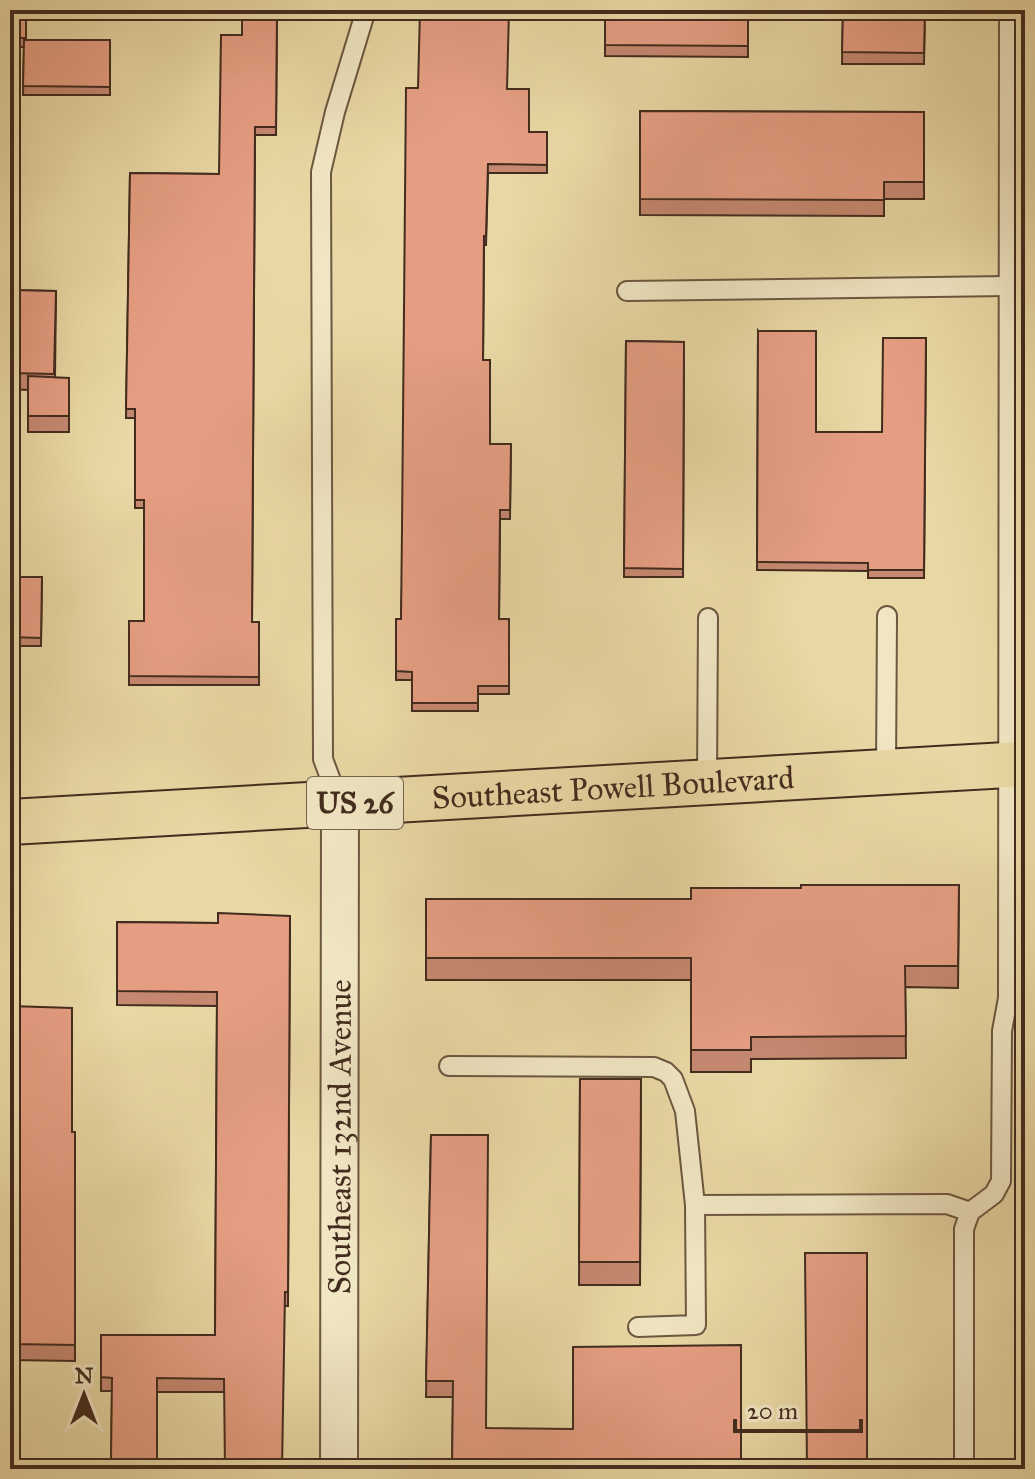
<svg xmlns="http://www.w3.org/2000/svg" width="1035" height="1479" font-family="'IM FELL Great Primer',serif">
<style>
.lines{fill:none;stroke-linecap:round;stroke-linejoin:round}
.service-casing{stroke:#6c5740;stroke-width:22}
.minor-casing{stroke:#6c5740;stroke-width:40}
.primary-casing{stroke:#432c1e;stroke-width:48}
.service{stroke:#f1e6c4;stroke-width:18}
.minor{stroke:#f1e6c4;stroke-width:36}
.primary{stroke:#e9d8a5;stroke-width:44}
.wall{fill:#c68871;stroke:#432c1e;stroke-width:2}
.building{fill:#e69e83;stroke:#432c1e;stroke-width:2}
.labels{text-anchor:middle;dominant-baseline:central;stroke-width:7;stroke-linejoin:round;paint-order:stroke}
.shield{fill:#f1e6c4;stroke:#776450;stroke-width:2}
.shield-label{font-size:30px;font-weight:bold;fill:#432c1e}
.street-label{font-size:32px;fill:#432c1e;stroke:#f1e6c4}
</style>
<rect width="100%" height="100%" fill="#e9d8a5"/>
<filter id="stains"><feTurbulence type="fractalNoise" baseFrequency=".0025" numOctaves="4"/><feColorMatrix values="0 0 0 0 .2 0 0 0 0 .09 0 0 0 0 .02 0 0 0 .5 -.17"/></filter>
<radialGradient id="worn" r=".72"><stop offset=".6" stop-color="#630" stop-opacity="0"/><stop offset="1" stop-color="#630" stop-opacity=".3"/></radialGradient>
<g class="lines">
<!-- service casing -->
<g class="service-casing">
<g id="service">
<path d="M 627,291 L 1008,286"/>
<path d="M 886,772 L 887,616"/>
<path d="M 707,781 L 708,618"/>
<path d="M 339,802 L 323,759 L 321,172 L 335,112 L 366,10"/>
<path d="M 449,1066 L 654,1067 L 666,1072 L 673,1079 L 685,1111 L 695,1205 L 696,1325 L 638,1327"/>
<path d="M 695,1205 L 947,1204 L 970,1212"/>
<path d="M 964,1465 L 964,1229 L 970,1212 L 994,1194 L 1001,1181 L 1002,1031 L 1008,998 L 1009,10"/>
</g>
</g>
<!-- minor casing -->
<g class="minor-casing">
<g id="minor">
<path id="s1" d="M 339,1469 L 340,804"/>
</g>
</g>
<!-- primary casing -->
<g class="primary-casing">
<g id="primary">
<path id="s2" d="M 10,822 L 1025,764"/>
</g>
</g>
<!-- service -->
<use href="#service" class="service"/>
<!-- minor -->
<use href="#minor" class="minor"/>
<!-- primary -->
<use href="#primary" class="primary"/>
</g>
<!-- wall -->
<g class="wall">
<path d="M 10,10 L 26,10 L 26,40 L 110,40 L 110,95 L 23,95 L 24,47 L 10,47 Z"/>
<path d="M 242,10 L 293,10 L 293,12 L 277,12 L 276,135 L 255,135 L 252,622 L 259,622 L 259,685 L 129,685 L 129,621 L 144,621 L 144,508 L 135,508 L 135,418 L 126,418 L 130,173 L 219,174 L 242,35 Z"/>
<path d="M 605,10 L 748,10 L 748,57 L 605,56 Z"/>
<path d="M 843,10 L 925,10 L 924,64 L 842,64 Z"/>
<path d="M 418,88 L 508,89 L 529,132 L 547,132 L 547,173 L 488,173 L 486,245 L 484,245 L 483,360 L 490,444 L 511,444 L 510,519 L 500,519 L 499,619 L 509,619 L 509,694 L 478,694 L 478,711 L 412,711 L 412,680 L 396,680 L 396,619 L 401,619 Z"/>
<path d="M 640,111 L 924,112 L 924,199 L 884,199 L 884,216 L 640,215 Z"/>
<path d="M 10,290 L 56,291 L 55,378 L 69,378 L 69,432 L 28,432 L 28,390 L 10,389 Z"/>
<path d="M 758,331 L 816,432 L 882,432 L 926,338 L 924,578 L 868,578 L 868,571 L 757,570 Z"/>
<path d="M 626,341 L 684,342 L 683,577 L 624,577 Z"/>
<path d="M 10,577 L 42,577 L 41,646 L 10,646 Z"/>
<path d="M 959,885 L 958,988 L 905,987 L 906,1058 L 751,1059 L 751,1072 L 691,1072 L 691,980 L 426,980 L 426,899 L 691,899 L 801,888 Z"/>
<path d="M 290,916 L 288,1306 L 285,1306 L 224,1392 L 157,1392 L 157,1469 L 111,1469 L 112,1391 L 101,1391 L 101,1335 L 215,1335 L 217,1006 L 117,1005 L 117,922 L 218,923 Z"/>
<path d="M 10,1006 L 72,1132 L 75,1132 L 75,1361 L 10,1360 Z"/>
<path d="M 580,1079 L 641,1079 L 640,1285 L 579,1285 Z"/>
<path d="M 431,1135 L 486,1428 L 741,1469 L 452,1469 L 453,1397 L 426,1397 Z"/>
</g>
<!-- building -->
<g class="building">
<rect x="10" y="10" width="16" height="28"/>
<path d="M 242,10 L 277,10 L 276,127 L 255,127 L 252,622 L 259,622 L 259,677 L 129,676 L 129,621 L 144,621 L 144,500 L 135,500 L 135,409 L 126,409 L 130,173 L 219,174 L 221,35 L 242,35 Z"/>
<path d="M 420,10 L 509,10 L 507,89 L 529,89 L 529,132 L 547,132 L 547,165 L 488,164 L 486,236 L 484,236 L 483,360 L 490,360 L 490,444 L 511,444 L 510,510 L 500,510 L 499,619 L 509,619 L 509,686 L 478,686 L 478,703 L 412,703 L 412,672 L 396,671 L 396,619 L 401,619 L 402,528 L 406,88 L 418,88 Z"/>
<path d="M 605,10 L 748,10 L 748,46 L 605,45 Z"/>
<path d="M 843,10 L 925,10 L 924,53 L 842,52 Z"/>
<path d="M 24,40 L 110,40 L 110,87 L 23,86 Z"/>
<path d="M 640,111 L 924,112 L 924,182 L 884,182 L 884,200 L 640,199 Z"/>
<path d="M 10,290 L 56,291 L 54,374 L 10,373 Z"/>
<path d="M 758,331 L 816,331 L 816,432 L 882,432 L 883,338 L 926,338 L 924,570 L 868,570 L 868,563 L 757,562 Z"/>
<path d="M 626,341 L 684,342 L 683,569 L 624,568 Z"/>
<path d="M 28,376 L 69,378 L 69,416 L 28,416 Z"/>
<path d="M 10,577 L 42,577 L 41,638 L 10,637 Z"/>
<path d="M 801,885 L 959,885 L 958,966 L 905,966 L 906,1036 L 751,1037 L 751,1050 L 691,1050 L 691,958 L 426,958 L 426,899 L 691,899 L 691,888 L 801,888 Z"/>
<path d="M 218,913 L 290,916 L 288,1292 L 285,1292 L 282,1469 L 225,1469 L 224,1379 L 157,1378 L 157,1460 L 111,1460 L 112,1378 L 101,1377 L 101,1335 L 215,1335 L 217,992 L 117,991 L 117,922 L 218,923 Z"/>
<path d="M 10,1006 L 72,1008 L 72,1132 L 75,1132 L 75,1345 L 10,1344 Z"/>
<path d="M 580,1079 L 641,1079 L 640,1262 L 579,1262 Z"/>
<path d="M 431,1135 L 488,1135 L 486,1428 L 573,1429 L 573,1347 L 741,1345 L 741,1469 L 452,1469 L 453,1381 L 426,1381 Z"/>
<path d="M 805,1253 L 867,1253 L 867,1469 L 807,1469 Z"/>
</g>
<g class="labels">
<!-- shield labels -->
<rect class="shield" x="307" y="777" width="96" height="52" rx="6"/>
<g class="shield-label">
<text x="355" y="803">US 26</text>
</g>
<!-- street labels -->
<g class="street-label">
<text stroke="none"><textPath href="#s2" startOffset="604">Southeast Powell Boulevard</textPath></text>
<text stroke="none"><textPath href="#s1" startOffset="332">Southeast 132nd Avenue</textPath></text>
</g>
</g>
<!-- margin -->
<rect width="1035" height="1479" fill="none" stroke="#e9d8a5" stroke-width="40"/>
<rect x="12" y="12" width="1011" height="1455" fill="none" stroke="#432c1e" stroke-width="4"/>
<rect x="20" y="20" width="995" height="1439" fill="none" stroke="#432c1e" stroke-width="2"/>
<!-- north arrow -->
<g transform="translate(84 1395)" stroke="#f1e6c4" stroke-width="6" paint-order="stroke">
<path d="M0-6L14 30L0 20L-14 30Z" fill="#432c1e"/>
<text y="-12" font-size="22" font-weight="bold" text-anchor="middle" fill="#432c1e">N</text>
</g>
<!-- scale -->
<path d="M735 1419v12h126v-12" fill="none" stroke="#432c1e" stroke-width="4"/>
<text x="747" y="1419" font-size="24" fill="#432c1e" stroke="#f1e6c4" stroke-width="6" paint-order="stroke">20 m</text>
<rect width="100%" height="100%" filter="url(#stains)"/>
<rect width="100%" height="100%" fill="url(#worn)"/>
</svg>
